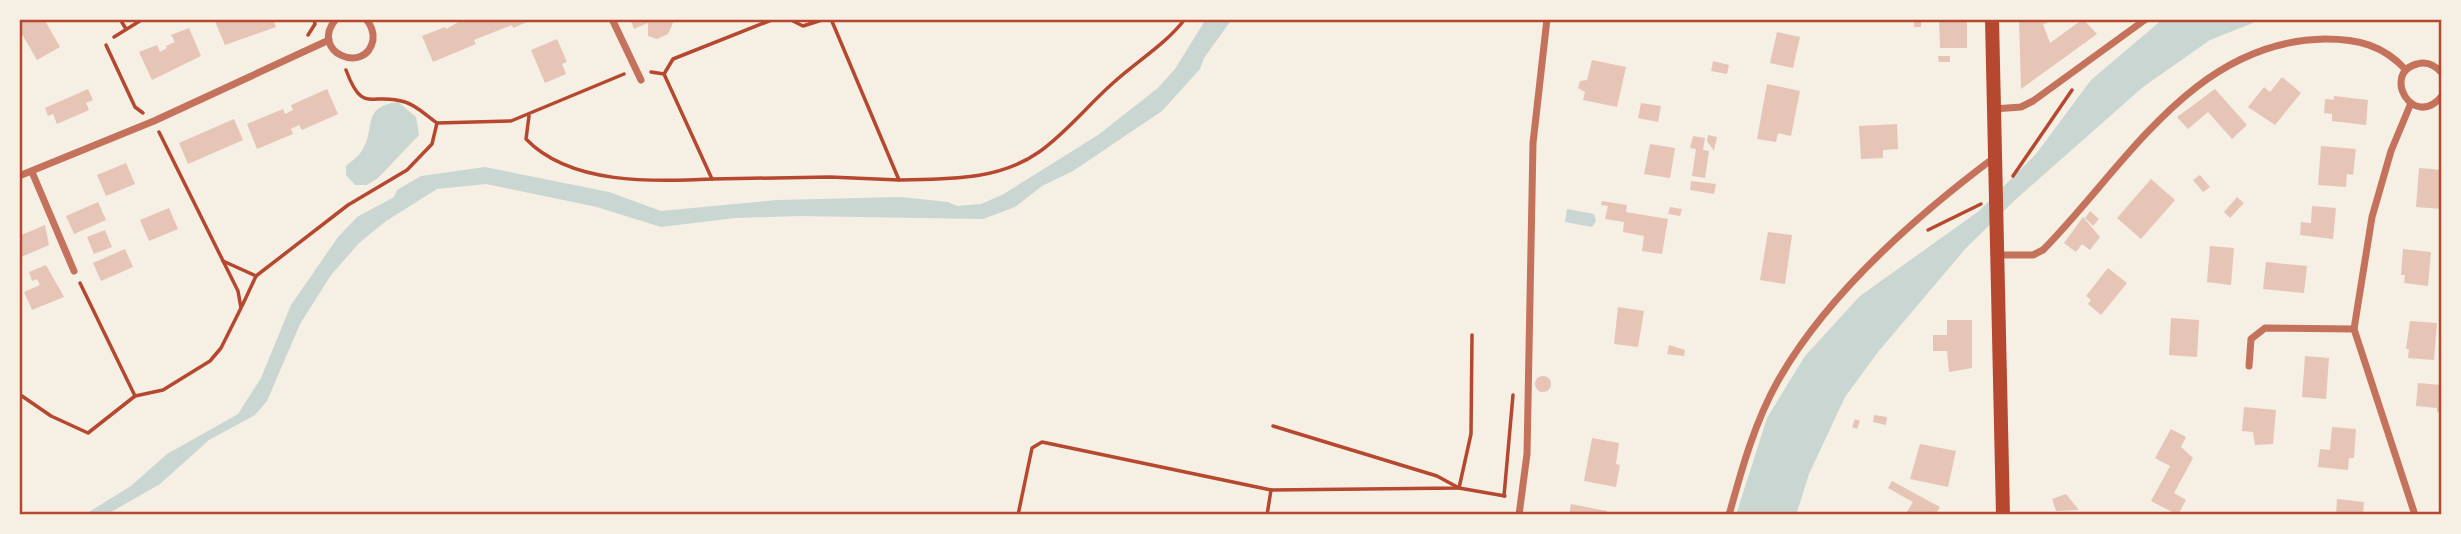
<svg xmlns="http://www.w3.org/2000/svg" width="2461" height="534" font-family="'Source Serif 4',serif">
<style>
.water{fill:#c9d6d2}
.building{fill:#e6c5b7}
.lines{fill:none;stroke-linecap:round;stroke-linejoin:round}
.path{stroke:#b5482f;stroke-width:3.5}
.minor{stroke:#c5725c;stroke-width:7}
.secondary{stroke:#b5482f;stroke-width:14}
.neatline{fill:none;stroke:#b5482f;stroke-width:2.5}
</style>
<rect width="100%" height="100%" fill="#f6efe4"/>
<!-- water -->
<g class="water">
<path d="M 1206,19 L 1232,19 L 1204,58 L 1200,69 L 1162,111 L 1073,171 L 1042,186 L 1015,207 L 983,219 L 799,216 L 735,218 L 661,227 L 597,207 L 486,184 L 437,189 L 386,221 L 359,243 L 331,275 L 300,324 L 267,401 L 255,415 L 209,440 L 160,484 L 106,515 L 84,515 L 131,486 L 167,454 L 238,414 L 261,378 L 291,305 L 338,237 L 357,217 L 394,197 L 397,190 L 421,176 L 485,167 L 609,192 L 661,211 L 777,200 L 901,197 L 948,202 L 957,206 L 981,204 L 1002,195 L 1098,135 L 1158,88 L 1175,69 Z"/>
<path d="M 2163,19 L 2263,19 L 2210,40 L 2143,87 L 2015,200 L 1966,248 L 1878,352 L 1845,397 L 1809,474 L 1796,515 L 1736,515 L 1767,418 L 1805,356 L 1860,296 L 1979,211 L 2036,154 L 2091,80 Z"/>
<path d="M 398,102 L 416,117 L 419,135 L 378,178 L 367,185 L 355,185 L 346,175 L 346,166 C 352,161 359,156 363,149 C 376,127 361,107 398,102 Z"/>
<path d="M 1567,209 L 1594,214 L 1596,221 L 1592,227 L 1565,222 Z"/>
</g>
<!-- building -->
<g class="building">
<path d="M 19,19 L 44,19 L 60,47 L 37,60 L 19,29 Z"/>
<path d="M 214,19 L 273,19 L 276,27 L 225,45 Z"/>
<path d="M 464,19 L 534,19 L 513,28 L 512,25 L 474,40 L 476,44 L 433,62 L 422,36 L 445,27 L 446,29 Z"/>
<path d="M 630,19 L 671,19 L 673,23 L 668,34 L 657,39 L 648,36 L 648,23 L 634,29 Z"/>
<rect x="1914" y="19" width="7" height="8"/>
<path d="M 1939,19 L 1967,19 L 1967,48 L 1940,48 Z"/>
<path d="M 2019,19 L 2048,19 L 2047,23 L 2043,24 L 2050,43 L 2083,19 L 2097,34 L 2021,89 Z"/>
<path d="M 189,28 L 201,56 L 152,80 L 139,52 L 157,45 L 160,52 L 167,48 L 166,46 L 175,42 L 171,35 Z"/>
<path d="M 1777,32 L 1800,37 L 1793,68 L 1770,63 Z"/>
<path d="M 557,39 L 567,62 L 562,64 L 566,74 L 545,83 L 531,50 Z"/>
<path d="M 1938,56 L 1950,56 L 1950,62 L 1939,62 Z"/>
<path d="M 1592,60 L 1626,67 L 1617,107 L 1583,100 L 1585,92 L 1578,88 L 1580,81 L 1587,80 Z"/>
<path d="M 1713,61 L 1729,65 L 1727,74 L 1711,71 Z"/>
<path d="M 2282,77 L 2301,93 L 2275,125 L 2248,107 L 2264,87 L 2270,92 Z"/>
<path d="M 1767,84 L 1800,91 L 1791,136 L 1778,133 L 1776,142 L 1757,139 Z"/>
<path d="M 88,89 L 93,100 L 86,103 L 89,110 L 57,124 L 53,114 L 48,116 L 45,108 Z"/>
<path d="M 327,89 L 338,114 L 302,130 L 299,125 L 291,129 L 293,134 L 257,149 L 247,124 L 283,109 L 285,114 L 293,110 L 291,105 Z"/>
<path d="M 2215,89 L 2247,125 L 2232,139 L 2208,112 L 2188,129 L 2177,117 Z"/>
<path d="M 2334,96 L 2368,100 L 2366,125 L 2332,121 L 2332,114 L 2324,113 L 2325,99 L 2334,100 Z"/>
<path d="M 1641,103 L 1661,106 L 1658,122 L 1638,118 Z"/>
<path d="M 234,119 L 243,140 L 188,164 L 179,143 Z"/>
<path d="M 1897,124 L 1898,149 L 1883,150 L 1883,158 L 1861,159 L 1859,126 Z"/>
<path d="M 1708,135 L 1717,137 L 1714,151 L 1707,141 Z"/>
<path d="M 1693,136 L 1705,138 L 1703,150 L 1709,151 L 1705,178 L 1692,176 L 1696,149 L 1690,148 Z"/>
<path d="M 1650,144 L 1675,148 L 1670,178 L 1644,174 Z"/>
<path d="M 2321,146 L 2356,149 L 2353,175 L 2347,174 L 2346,187 L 2318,185 Z"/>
<path d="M 126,163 L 135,184 L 106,196 L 97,175 Z"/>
<path d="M 2419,168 L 2442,170 L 2442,209 L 2416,207 Z"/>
<path d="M 2200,175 L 2210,187 L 2203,192 L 2193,180 Z"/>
<path d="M 2151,179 L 2175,200 L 2141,239 L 2117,218 Z"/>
<path d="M 1691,181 L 1716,184 L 1714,194 L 1690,190 Z"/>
<path d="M 2237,197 L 2244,203 L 2230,218 L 2224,212 Z"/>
<path d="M 1602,201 L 1627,205 L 1626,212 L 1668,219 L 1662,254 L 1642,251 L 1644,236 L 1623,232 L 1624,222 L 1605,219 L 1608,206 L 1601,205 Z"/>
<path d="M 98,202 L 106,220 L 74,234 L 66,216 Z"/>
<path d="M 2312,206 L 2336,208 L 2333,239 L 2300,235 L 2301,222 L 2311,223 Z"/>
<path d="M 1670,207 L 1682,209 L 1680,216 L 1668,214 Z"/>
<path d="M 169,208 L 178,229 L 149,241 L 140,220 Z"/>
<path d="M 2090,211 L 2099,219 L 2093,226 L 2085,218 Z"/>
<path d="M 2083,217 L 2100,237 L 2090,250 L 2082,244 L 2076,252 L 2064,243 Z"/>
<path d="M 45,225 L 49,245 L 19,258 L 19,236 Z"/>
<path d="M 105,230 L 112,247 L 94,254 L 87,237 Z"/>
<path d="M 1768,232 L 1792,235 L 1785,284 L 1760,280 Z"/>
<path d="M 2210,246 L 2234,248 L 2231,285 L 2207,282 Z"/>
<path d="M 125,249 L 133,267 L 101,281 L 93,263 Z"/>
<path d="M 2403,249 L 2431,252 L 2428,286 L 2404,283 L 2405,275 L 2401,275 Z"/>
<path d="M 2266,262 L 2307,266 L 2304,293 L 2263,289 Z"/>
<path d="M 46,265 L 64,297 L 32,310 L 24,292 L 40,285 L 37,279 L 32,281 L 29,272 Z"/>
<path d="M 2108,268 L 2127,283 L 2101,315 L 2088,304 L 2091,300 L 2086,296 Z"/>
<path d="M 1618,307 L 1644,311 L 1638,347 L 1614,344 Z"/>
<path d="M 2171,318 L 2199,320 L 2197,357 L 2169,355 Z"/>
<path d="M 1947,320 L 1972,320 L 1972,368 L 1949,372 L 1947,351 L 1933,351 L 1933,335 L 1947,335 Z"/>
<path d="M 2410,321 L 2437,323 L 2434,360 L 2408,358 L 2409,349 L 2406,349 Z"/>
<path d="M 1669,345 L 1685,350 L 1684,356 L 1667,354 Z"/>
<path d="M 2305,356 L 2329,358 L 2326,399 L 2302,397 Z"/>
<circle cx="1543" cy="384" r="8"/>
<path d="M 2418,383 L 2442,385 L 2442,413 L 2437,412 L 2437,408 L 2416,406 Z"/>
<path d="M 2244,407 L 2276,410 L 2273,444 L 2255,445 L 2253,432 L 2242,431 Z"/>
<path d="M 1874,415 L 1887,417 L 1886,425 L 1873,422 Z"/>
<path d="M 1855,419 L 1860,421 L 1857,429 L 1852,427 Z"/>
<path d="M 2332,427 L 2356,429 L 2354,458 L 2349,458 L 2348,470 L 2318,467 L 2320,449 L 2330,450 Z"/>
<path d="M 2171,429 L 2186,437 L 2181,447 L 2193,458 L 2174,493 L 2186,500 L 2178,515 L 2151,501 L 2170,466 L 2155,458 Z"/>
<path d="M 1592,438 L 1619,443 L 1616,464 L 1620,465 L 1616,487 L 1584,481 Z"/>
<path d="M 1920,444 L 1956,451 L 1948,487 L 1910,479 Z"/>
<path d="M 1892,481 L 1940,507 L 1935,515 L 1905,515 L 1913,502 L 1888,488 Z"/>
<path d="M 2066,494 L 2079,510 L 2056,511 L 2052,499 Z"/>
<path d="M 2337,499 L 2364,502 L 2363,515 L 2336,515 Z"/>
<path d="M 1571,504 L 1607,511 L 1607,515 L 1569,515 Z"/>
</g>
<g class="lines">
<!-- path -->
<g class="path">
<path d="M 120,19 L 126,29"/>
<path d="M 789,19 L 803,26 L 825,19"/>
<path d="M 308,35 L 315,24 L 314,19"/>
<path d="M 114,37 L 143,19"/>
<path d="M 106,45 L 135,107 L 143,113"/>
<path d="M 664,74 L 673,59 L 774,19"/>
<path d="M 529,116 L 526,139 C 570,185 654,182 712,179 L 664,74 L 651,72"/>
<path d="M 437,123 L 511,121 L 624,74"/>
<path d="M 2013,176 L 2072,90"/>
<path d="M 712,179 L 830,177 L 899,180 L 831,19"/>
<path d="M 899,180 C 946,179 998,181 1039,152 C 1066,133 1088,105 1113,83 C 1137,61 1165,45 1185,19"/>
<path d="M 1928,230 L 1981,204"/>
<path d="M 223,261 L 256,276 L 242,306"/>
<path d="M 256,276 L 348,205 L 407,170 L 432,144 L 437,123 C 427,116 416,105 405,102 C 371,91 363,116 346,70"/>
<path d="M 19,394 L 51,416 L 88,433 L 135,396 L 80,283"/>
<path d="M 135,396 L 163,390 L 210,361 L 221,348 L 241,308 L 238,291 L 159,132"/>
<path d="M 1273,426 L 1437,476 L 1459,488 L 1505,496"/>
<path d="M 1504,496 L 1513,395"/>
<path d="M 1018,515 L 1032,448 L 1042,442 L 1271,490 L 1459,488 L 1471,434 L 1472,335"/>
<path d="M 1267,515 L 1271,490"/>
</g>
<!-- minor -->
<g class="minor">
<path d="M 336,19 C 308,52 366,76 373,40 C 374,31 371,25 366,19"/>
<path d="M 612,19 L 641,80"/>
<path d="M 2442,73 C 2435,65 2427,61 2417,64 C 2381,73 2413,131 2442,96"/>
<path d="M 2411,103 L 2391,151 L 2372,217 L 2354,329 L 2415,515"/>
<path d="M 1994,109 L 2021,107 L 2033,101 L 2146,19"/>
<path d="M 32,172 L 74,271"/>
<path d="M 19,176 L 154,121 L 329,40"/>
<path d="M 1997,255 L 2033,255 L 2043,250 C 2125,167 2193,41 2325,39 C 2358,39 2383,45 2406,70"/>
<path d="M 2249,366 L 2251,339 L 2265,328 L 2354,329"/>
<path d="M 1519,515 L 1527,454 L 1533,143 L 1547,19"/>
<path d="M 1729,515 C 1742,468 1755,421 1779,379 C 1829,292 1916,216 1995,157"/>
</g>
<!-- secondary -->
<path class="secondary" d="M 1992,19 L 2003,515"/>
</g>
<!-- border -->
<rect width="2461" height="534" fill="none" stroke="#f6efe4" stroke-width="42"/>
<rect x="21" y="21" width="2419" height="492" class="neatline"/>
</svg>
